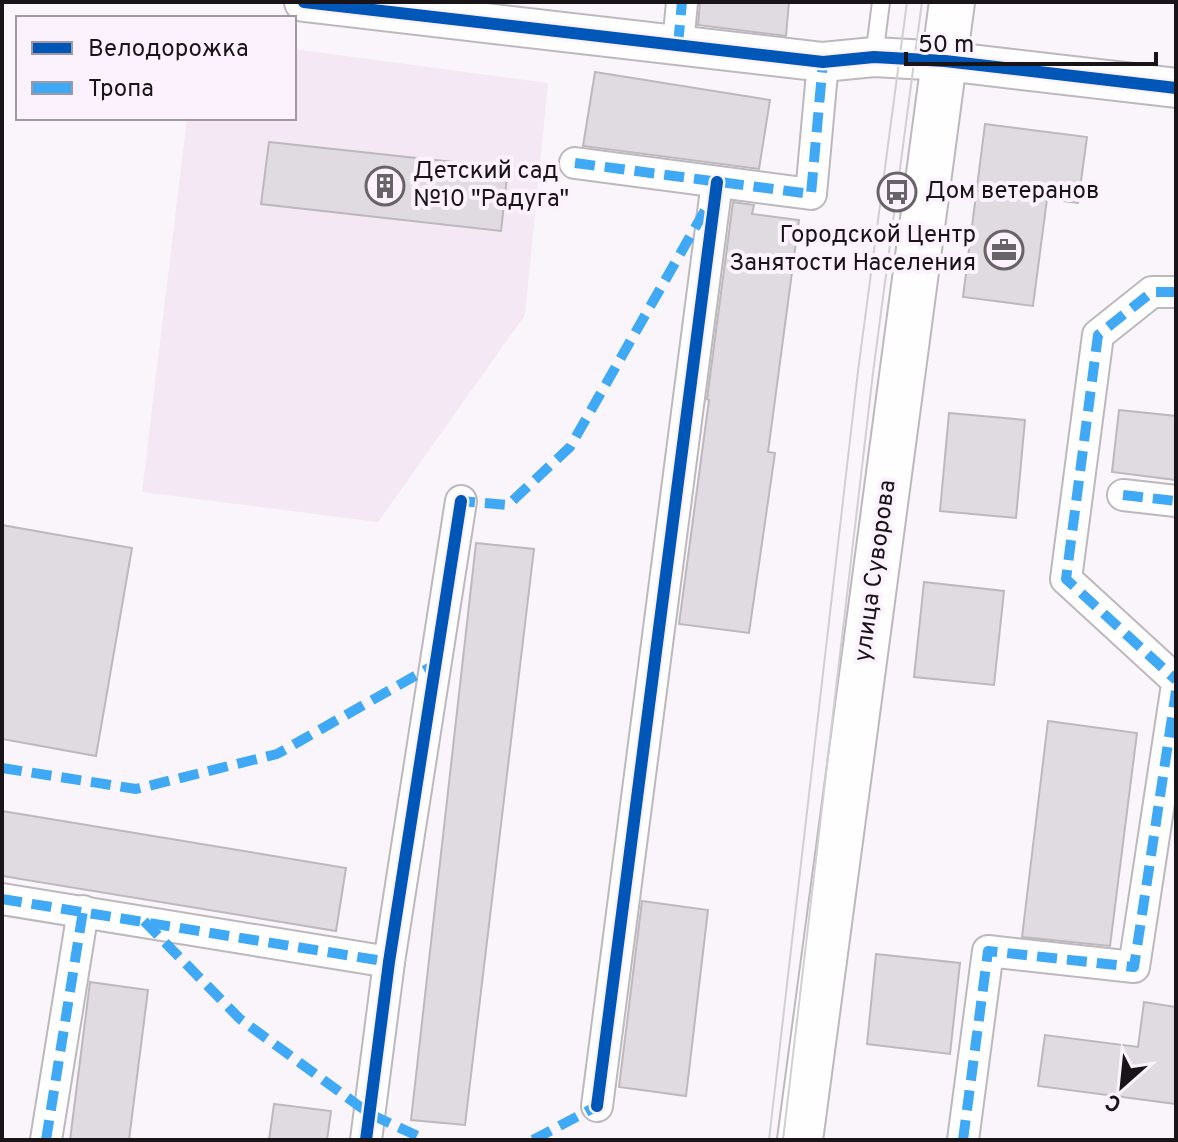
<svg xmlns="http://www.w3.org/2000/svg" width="1178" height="1142" font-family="Overpass,sans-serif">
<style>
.built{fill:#f3e8f4}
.building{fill:#e0dbe0;stroke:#bcb8bc;stroke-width:2}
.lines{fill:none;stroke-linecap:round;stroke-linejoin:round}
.service-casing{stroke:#bcb8bc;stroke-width:20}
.minor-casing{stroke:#bcb8bc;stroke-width:34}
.tertiary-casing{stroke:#bcb8bc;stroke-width:42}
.secondary-casing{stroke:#bcb8bc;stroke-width:48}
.service{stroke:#fefefe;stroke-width:16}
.minor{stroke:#fefefe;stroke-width:30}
.tertiary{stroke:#fefefe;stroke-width:38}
.secondary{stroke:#fefefe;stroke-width:44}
.tram{stroke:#d0cfd1;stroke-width:2}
.quiet{stroke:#3fa9f5;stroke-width:10;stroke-dasharray:20 10;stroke-linecap:butt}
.cycleway-casing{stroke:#fcf2fe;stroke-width:17}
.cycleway{stroke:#0057b8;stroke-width:12}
.labels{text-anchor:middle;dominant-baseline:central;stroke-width:8;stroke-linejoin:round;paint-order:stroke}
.poi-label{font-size:24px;fill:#181418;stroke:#fcf2fe;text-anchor:start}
.street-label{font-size:24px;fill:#181418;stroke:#fcf2fe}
</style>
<rect width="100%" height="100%" fill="#faf5fb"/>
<!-- built -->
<path class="built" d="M 294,49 L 548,83 L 525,315 L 378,522 L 142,492 L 187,118 L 294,118 Z"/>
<!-- building -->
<g class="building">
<path d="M 700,2 L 789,2 L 786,36 L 698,25 Z"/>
<path d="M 595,72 L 770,100 L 759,169 L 583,146 Z"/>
<path d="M 985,124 L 1087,137 L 1078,203 L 1047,199 L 1033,306 L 963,297 Z"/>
<path d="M 269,142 L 508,168 L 501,231 L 261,204 Z"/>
<path d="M 733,202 L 754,205 L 752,214 L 799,220 L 768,452 L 775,453 L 749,633 L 679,624 L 709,400 L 707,399 Z"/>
<path d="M 1119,410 L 1176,416 L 1176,480 L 1112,472 Z"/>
<path d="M 949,413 L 1025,420 L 1016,518 L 940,511 Z"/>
<path d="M 2,525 L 132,548 L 96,756 L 2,739 Z"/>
<path d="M 476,543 L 534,549 L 465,1125 L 411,1120 Z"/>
<path d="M 924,582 L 1004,591 L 994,685 L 914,677 Z"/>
<path d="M 1048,721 L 1137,733 L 1110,946 L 1022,937 Z"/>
<path d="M 2,811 L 346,868 L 336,931 L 2,876 Z"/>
<path d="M 642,901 L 708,910 L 686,1096 L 619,1087 Z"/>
<path d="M 876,954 L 960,963 L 950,1054 L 867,1044 Z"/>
<path d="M 90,982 L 148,990 L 129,1140 L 70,1140 Z"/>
<path d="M 1144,1002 L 1176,1007 L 1176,1104 L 1038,1086 L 1045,1035 L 1138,1047 Z"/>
<path d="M 274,1104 L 331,1111 L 327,1140 L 269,1140 Z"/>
</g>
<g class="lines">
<!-- service casing -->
<g class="service-casing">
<path id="service" d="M 874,57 L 881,2"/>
</g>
<!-- minor casing -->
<g class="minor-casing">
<g id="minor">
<path d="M 678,45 L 682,2"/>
<path d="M 575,163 L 811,194 L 823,62"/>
<path d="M 1176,292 L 1152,292 L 1098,335 L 1066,579 L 1176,680"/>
<path d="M 1123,495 L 1176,501"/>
<path d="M 2,899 L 389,962"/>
<path d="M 597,1106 L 717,182"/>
<path d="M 46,1140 L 83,911"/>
<path d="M 366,1140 L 389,962 L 461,501"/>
<path d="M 963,1140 L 988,951 L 1134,967 L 1176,691"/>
</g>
</g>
<!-- tertiary casing -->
<g class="tertiary-casing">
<path id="tertiary" d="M 304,2 L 823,62 L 874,57 L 945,61 L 1176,88"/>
</g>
<!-- secondary casing -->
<g class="secondary-casing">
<path id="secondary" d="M 800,1140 L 952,2"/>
</g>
<!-- service -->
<use href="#service" class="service"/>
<!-- minor -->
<use href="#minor" class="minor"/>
<!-- tertiary -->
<use href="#tertiary" class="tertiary"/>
<!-- secondary -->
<use href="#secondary" class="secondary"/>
<!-- tram -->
<g class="tram">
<path d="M 769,1140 L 858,371 L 907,2"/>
<path d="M 783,1140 L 873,373 L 922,2"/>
</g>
<!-- quiet -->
<g class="quiet">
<path d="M 678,45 L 682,2"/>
<path d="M 575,163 L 811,194 L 823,62"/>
<path d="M 1176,292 L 1152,292 L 1098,335 L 1066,579 L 1176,680"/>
<path d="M 1123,495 L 1176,501"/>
<path d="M 461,507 L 461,501 L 508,505 L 570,447 L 708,205"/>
<path d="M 2,768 L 136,789 L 277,754 L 436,664"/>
<path d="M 2,899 L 389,962"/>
<path d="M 144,921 L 240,1019 L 370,1114 L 426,1140"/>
<path d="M 46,1140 L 83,911"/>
<path d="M 533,1140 L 597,1106 L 598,1102"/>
<path d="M 963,1140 L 988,951 L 1134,967 L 1176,691"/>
</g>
<!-- cycleway casing -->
<g class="cycleway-casing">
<g id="cycleway">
<path d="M 304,2 L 823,62 L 874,57 L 945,61 L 1176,88"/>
<path d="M 597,1106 L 717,182"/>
<path d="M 366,1140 L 389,962 L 461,501"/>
</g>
</g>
<!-- cycleway -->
<use href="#cycleway" class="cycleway"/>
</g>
<!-- icons -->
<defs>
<g id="building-ring" transform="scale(2)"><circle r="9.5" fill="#fcf2fe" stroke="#676367" stroke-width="1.5"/><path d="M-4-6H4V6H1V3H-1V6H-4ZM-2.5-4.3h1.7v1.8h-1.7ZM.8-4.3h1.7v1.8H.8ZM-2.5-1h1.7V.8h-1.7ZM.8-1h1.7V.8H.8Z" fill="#676367"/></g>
<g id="bus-ring" transform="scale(2)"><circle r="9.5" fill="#fcf2fe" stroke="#676367" stroke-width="1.5"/><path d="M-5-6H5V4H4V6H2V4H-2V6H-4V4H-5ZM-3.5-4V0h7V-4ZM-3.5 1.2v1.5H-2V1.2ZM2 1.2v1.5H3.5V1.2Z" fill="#676367"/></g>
<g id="office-ring" transform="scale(2)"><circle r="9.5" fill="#fcf2fe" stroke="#676367" stroke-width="1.5"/><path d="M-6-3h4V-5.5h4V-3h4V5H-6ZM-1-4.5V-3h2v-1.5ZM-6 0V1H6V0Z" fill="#676367"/></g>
</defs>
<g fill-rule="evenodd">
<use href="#building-ring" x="385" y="186"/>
<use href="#bus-ring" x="897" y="192"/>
<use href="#office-ring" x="1004" y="250"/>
</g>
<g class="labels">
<!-- poi labels -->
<g class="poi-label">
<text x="413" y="172">Детский сад<tspan x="413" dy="28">№10 "Радуга"</tspan></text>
<text x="925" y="192">Дом ветеранов</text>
<text x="976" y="236" text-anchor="end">Городской Центр<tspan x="976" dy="28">Занятости Населения</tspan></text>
</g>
<!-- street labels -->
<g class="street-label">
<text transform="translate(876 571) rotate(-82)">улица Суворова</text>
</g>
</g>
<!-- border -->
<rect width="1178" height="1142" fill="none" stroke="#181418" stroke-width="8"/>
<!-- legend -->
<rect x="16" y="16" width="280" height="104" fill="#fcf2fe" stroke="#a199a2" stroke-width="2"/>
<rect x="32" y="42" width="40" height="12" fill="#0057b8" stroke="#a199a2" stroke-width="2"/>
<text x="88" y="56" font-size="24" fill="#181418">Велодорожка</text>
<rect x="32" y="82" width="40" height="12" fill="#3fa9f5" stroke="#a199a2" stroke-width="2"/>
<text x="88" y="96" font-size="24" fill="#181418">Тропа</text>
<!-- north arrow -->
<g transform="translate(1122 1086) rotate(207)" stroke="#fcf2fe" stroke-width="6" paint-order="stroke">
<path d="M0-6L14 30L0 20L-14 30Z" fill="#181418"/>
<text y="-12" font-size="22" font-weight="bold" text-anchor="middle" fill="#181418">С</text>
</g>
<!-- scale -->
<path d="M906 52v12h250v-12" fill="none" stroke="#181418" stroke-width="4"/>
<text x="918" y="52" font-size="24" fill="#181418" stroke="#fcf2fe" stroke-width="6" paint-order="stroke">50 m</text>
</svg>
